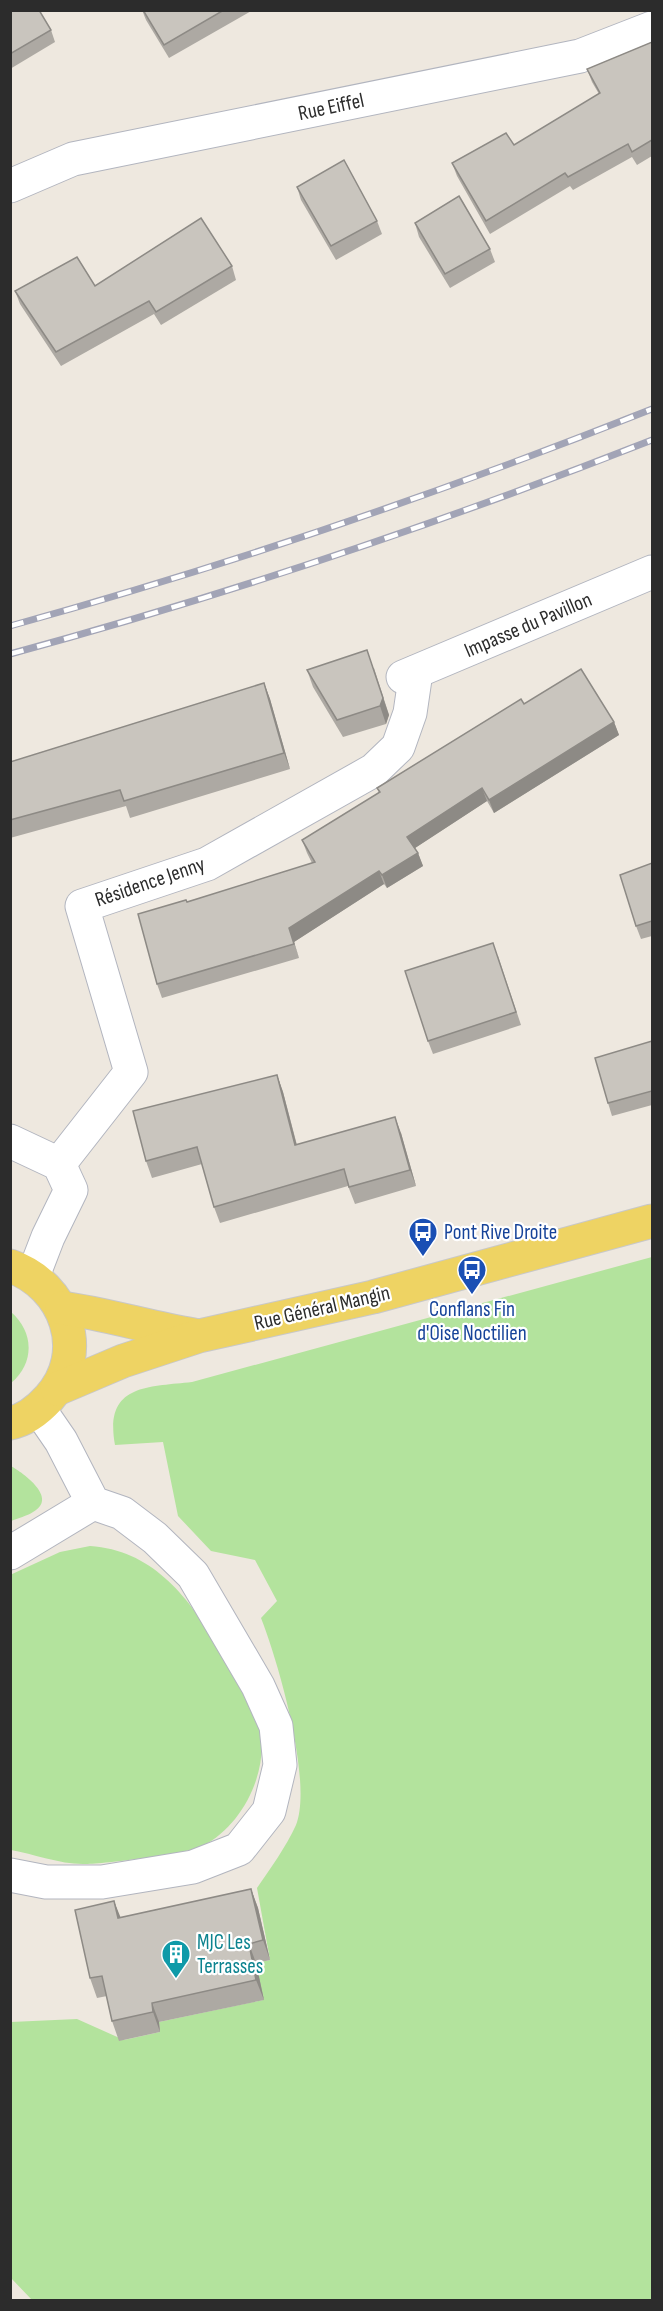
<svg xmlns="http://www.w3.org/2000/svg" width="663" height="2311" font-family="'Sofia Sans Condensed',sans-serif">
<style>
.green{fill:#b3e39d}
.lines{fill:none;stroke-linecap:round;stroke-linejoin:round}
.minor-casing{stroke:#b2b5bf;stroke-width:35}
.major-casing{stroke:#c8c8c8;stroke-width:35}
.minor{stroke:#fff;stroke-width:33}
.major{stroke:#eed363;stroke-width:33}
.rail-casing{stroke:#a2a4b6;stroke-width:7}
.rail{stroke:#fff;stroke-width:4.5;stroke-dasharray:14;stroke-linecap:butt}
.wall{fill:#ada9a3}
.shaded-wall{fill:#8d8a85}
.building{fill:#c9c5be;stroke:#8d8a85;stroke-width:1.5}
.labels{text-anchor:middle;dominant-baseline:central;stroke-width:4.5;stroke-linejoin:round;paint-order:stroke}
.street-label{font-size:21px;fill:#2c2c2c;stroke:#fff}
.transit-label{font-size:21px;fill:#164399;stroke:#fff;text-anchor:start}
.culture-label{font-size:21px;fill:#0d838f;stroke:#fff;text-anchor:start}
</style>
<rect width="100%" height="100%" fill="#eee8df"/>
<!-- green -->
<g class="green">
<path d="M 652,1257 L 652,2300 L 32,2300 L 11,2278 L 11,2022 L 77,2019 L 124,2040 L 160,2032 L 159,2022 L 263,2000 L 256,1963 L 270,1960 L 257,1888 C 270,1869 286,1847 296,1825 C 313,1782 278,1661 261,1618 L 277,1601 L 255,1560 L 211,1551 L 178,1516 L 163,1442 L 115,1445 C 104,1385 146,1387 192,1382 Z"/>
<path d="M 11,1312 C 34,1332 35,1363 11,1383 Z"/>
<path d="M 11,1466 C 23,1473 59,1498 33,1512 C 27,1516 18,1518 11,1521 Z"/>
<path d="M 90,1546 C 151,1550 186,1594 216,1643 C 233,1669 255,1697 260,1727 C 269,1772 243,1825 203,1846 C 191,1853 103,1864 86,1864 C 62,1865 34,1854 11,1850 L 10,1575 L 60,1552 Z"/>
</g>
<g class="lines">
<!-- minor casing -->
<g class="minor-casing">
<g id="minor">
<path d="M 10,186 L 73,159 L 580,56 L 652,28"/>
<path d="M 403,677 L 652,572"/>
<path d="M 10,1141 L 59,1164 L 71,1190 L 48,1237 L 33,1276"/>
<path d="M 59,1164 L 131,1072 L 82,906 L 207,864 L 374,770 L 398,747 L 410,713 L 416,672"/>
<path d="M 10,1553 L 93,1503"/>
<path d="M 10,1875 L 46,1882 L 102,1882 L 193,1867 L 239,1849 L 269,1811 L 280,1765 L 276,1726 L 258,1686 L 193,1575 L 155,1538 L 122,1513 L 93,1503 L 61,1441 L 39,1409"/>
</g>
</g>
<!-- major casing -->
<g class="major-casing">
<g id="major">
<path d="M 10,1266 C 66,1285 90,1353 49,1398 C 39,1409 26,1420 10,1423"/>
<path d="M 62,1308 C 107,1314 150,1328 194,1335"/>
<path d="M 57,1389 L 123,1361 L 199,1336 L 373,1297 L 652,1221"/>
</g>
</g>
<!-- minor -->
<use href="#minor" class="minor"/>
<!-- major -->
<use href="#major" class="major"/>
<!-- rail casing -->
<g class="rail-casing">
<g id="rail">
<path d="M 10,626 C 228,566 443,492 652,409"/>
<path d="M 10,654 C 228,595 443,522 652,440"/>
</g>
</g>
<!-- rail -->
<use href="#rail" class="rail"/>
</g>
<!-- wall -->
<g class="wall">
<path d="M 10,10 L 51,30 L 55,42 L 10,69 Z"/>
<path d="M 142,10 L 253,10 L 169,58 L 146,20 Z"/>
<path d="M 652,42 L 652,156 L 637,165 L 632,157 L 573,190 L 570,186 L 490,234 L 457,176 L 452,163 L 514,145 L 599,94 L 592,82 L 587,69 Z"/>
<path d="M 297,187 L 377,221 L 382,234 L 336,260 L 301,200 Z"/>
<path d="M 415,223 L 490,249 L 495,262 L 450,288 L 419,237 Z"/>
<path d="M 232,266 L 236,280 L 161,325 L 154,314 L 61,366 L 20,304 L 15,291 L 95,286 Z"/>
<path d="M 374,668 L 389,715 L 386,724 L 343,737 L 313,687 L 307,670 Z"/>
<path d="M 264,683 L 270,699 L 290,769 L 130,818 L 126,806 L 10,838 L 10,762 Z"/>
<path d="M 524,704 L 614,722 L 619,735 L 494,813 L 487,801 L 415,848 L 418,853 L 423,866 L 387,888 L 384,884 L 294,942 L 299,958 L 162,998 L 157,984 L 187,902 L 312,863 L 307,853 L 302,840 L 379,793 L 377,788 Z"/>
<path d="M 652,863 L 652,936 L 641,939 L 636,926 Z"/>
<path d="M 498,956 L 521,1025 L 433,1054 L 428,1041 Z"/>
<path d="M 652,1041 L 652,1105 L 612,1116 L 608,1103 Z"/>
<path d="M 277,1075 L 283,1092 L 297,1145 L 401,1133 L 416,1186 L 355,1204 L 348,1186 L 220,1223 L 214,1207 L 202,1164 L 152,1178 L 146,1161 Z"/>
<path d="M 251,1889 L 258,1908 L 270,1960 L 256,1963 L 264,2000 L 159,2022 L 160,2032 L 119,2041 L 112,2021 L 107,1996 L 97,1998 L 90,1978 L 114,1901 L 120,1918 Z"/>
</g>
<!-- shaded-wall -->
<g class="shaded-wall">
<path d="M 367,650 L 389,715 L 386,724 L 380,706 Z"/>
<path d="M 264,683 L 270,699 L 290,769 L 284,753 Z"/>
<path d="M 614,722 L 619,735 L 494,813 L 489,800 Z"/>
<path d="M 482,788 L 487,801 L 412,850 L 407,837 Z"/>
<path d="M 418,853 L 423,866 L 387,888 L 382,875 Z"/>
<path d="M 379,871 L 384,884 L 294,942 L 299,958 L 289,928 Z"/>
<path d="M 277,1075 L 283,1092 L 301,1162 L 295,1145 Z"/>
<path d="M 395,1117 L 401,1133 L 416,1186 L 410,1170 Z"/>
<path d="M 251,1889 L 258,1908 L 270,1960 L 263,1940 Z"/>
<path d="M 114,1901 L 122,1921 L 118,1918 Z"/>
<path d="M 249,1944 L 256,1963 L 264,2000 L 256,1980 Z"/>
<path d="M 152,2003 L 159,2022 L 160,2032 L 153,2012 Z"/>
</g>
<!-- building -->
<g class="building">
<path d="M 10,10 L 39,10 L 51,30 L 10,54 Z"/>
<path d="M 143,10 L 224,10 L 164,45 Z"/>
<path d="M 652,42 L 652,140 L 632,152 L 628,144 L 568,177 L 565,173 L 486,221 L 452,163 L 506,133 L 514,145 L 600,93 L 587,69 Z"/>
<path d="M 344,160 L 377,221 L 331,246 L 297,187 Z"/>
<path d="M 459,196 L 490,249 L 445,274 L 415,223 Z"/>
<path d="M 201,218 L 232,266 L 156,312 L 149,301 L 56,352 L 15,291 L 77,257 L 95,286 Z"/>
<path d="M 367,650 L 383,698 L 380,706 L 337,720 L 307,670 Z"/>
<path d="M 581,669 L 614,722 L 489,800 L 482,788 L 407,837 L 418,853 L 382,875 L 379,871 L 289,928 L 294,944 L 157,984 L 138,914 L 186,900 L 187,902 L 315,862 L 302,840 L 380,792 L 377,788 L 521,699 L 524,704 Z"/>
<path d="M 264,683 L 284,753 L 124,801 L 120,790 L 10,820 L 10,762 Z"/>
<path d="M 652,863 L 652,921 L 636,926 L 620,875 Z"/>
<path d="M 493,943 L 516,1012 L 428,1041 L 405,971 Z"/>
<path d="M 652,1041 L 652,1091 L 608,1103 L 595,1058 Z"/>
<path d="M 277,1075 L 295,1145 L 395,1117 L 410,1170 L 349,1187 L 344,1169 L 214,1207 L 197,1147 L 146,1161 L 133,1111 Z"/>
<path d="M 251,1889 L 263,1940 L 249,1944 L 256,1980 L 152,2003 L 153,2012 L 112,2021 L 102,1976 L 90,1978 L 75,1910 L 114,1901 L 118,1918 Z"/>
</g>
<!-- icons -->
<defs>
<g id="bus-pin" transform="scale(1.5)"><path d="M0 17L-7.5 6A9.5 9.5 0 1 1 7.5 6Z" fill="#1a4fb4" stroke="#fff"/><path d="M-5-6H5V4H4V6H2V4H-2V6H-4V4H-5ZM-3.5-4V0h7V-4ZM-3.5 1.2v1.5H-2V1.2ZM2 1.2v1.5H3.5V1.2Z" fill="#fff"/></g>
<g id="building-pin" transform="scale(1.5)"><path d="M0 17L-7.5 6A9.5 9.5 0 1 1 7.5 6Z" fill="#0f9aa8" stroke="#fff"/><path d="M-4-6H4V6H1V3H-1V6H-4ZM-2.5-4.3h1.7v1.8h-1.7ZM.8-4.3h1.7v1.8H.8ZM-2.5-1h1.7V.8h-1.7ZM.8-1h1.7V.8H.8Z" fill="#fff"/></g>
</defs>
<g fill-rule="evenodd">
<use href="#bus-pin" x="423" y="1232"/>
<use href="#bus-pin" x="472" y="1270"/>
<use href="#building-pin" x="176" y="1954"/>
</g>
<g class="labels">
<!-- street labels -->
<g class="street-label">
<text transform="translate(331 107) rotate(-12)">Rue Eiffel</text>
<text transform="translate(528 625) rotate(-23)">Impasse du Pavillon</text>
<text transform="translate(150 882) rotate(-19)">Résidence Jenny</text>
<text transform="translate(322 1308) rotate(-13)">Rue Général Mangin</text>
</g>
<!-- transit labels -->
<g class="transit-label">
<text x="444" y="1232">Pont Rive Droite</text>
<text x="472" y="1309" text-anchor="middle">Conflans Fin<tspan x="472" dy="24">d'Oise Noctilien</tspan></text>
</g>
<!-- culture labels -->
<g class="culture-label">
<text x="197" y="1942">MJC Les<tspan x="197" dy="24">Terrasses</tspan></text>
</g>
</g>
<!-- border -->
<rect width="663" height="2311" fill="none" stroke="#2c2c2c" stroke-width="24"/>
</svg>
